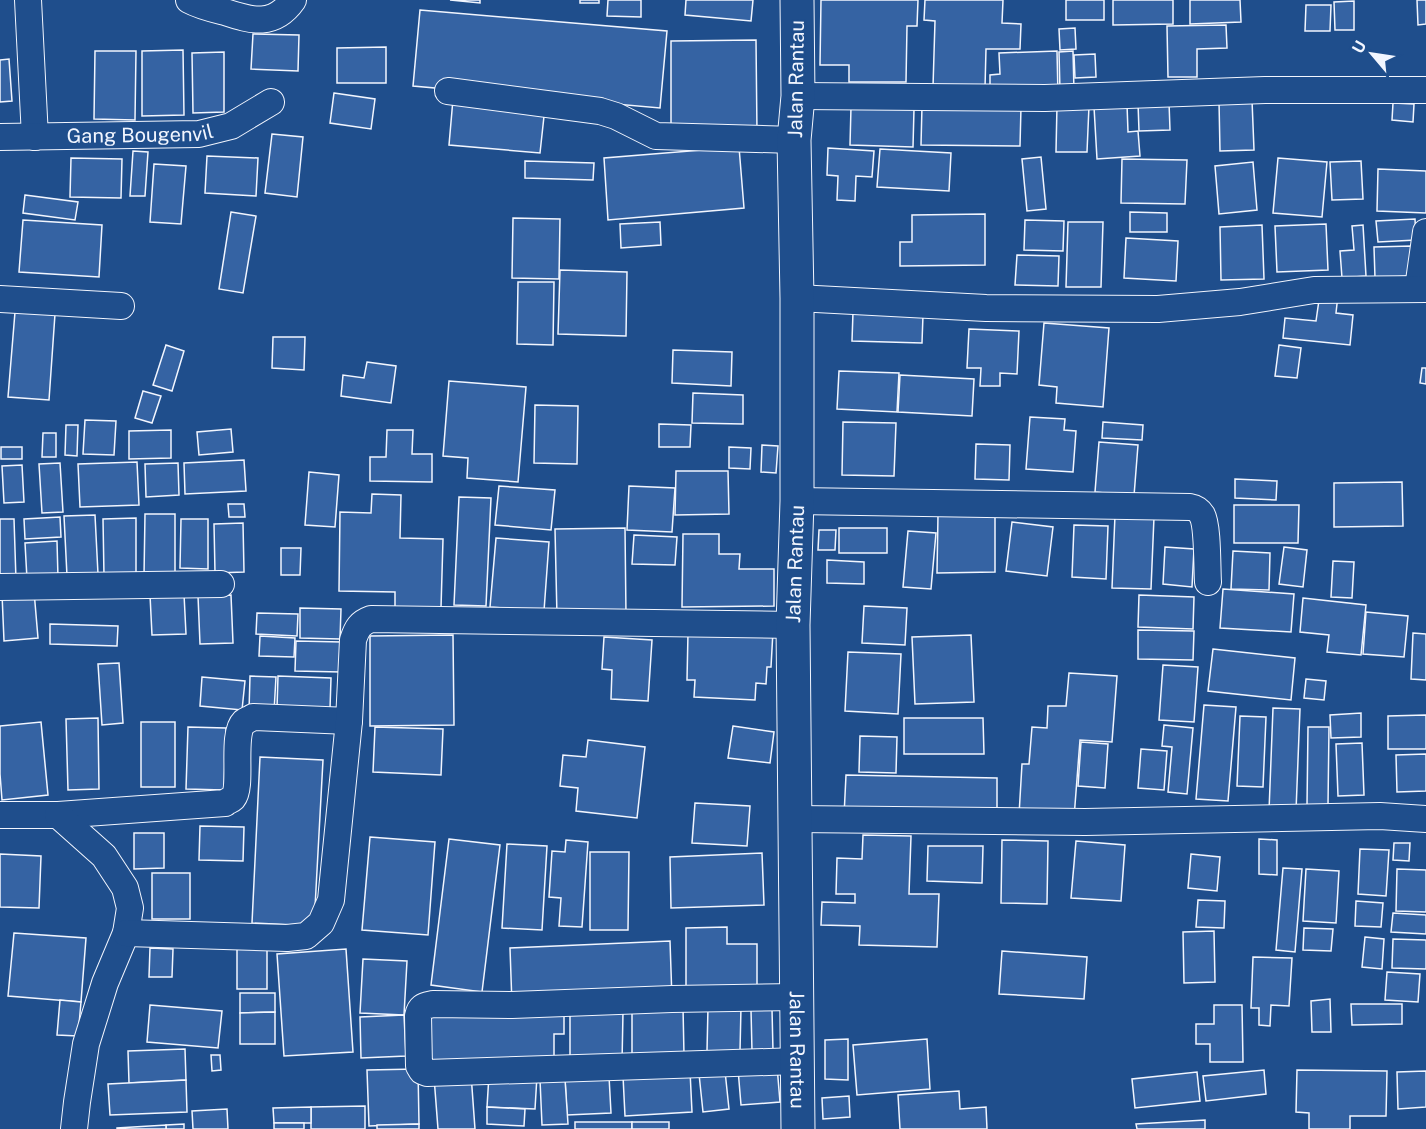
<svg xmlns="http://www.w3.org/2000/svg" width="1426" height="1129" font-family="'Public Sans',sans-serif">
<style>
.building{fill:#3563a3;stroke:#f2f6ff;stroke-width:1.5}
.lines{fill:none;stroke-linecap:round;stroke-linejoin:round}
.street-casing{stroke:#f2f6ff;stroke-width:28}
.secondary-casing{stroke:#f2f6ff;stroke-width:35}
.street{stroke:#1f4e8c;stroke-width:26}
.secondary{stroke:#1f4e8c;stroke-width:33}
.labels{text-anchor:middle;dominant-baseline:central;stroke-width:4.5;stroke-linejoin:round;paint-order:stroke}
.street-label{font-size:20px;fill:#f2f6ff;stroke:#1f4e8c}
</style>
<rect width="100%" height="100%" fill="#1f4e8c"/>
<!-- building -->
<g class="building">
<path d="M 450,0 L 480,0 L 480,3 Z"/>
<rect x="580" y="0" width="19" height="3"/>
<path d="M 608,0 L 641,0 L 641,17 L 607,16 Z"/>
<path d="M 686,0 L 753,0 L 751,21 L 685,15 Z"/>
<path d="M 821,0 L 918,0 L 917,26 L 907,26 L 906,82 L 849,82 L 849,65 L 820,65 Z"/>
<path d="M 925,0 L 1003,0 L 1002,23 L 1021,24 L 1020,49 L 986,49 L 985,88 L 933,87 L 935,21 L 924,20 Z"/>
<rect x="1066" y="0" width="38" height="20"/>
<path d="M 1113,0 L 1173,0 L 1173,24 L 1113,25 Z"/>
<path d="M 1190,0 L 1240,0 L 1241,22 L 1190,24 Z"/>
<path d="M 1417,0 L 1426,0 L 1426,24 L 1418,25 Z"/>
<path d="M 1354,1 L 1354,30 L 1335,30 L 1334,2 Z"/>
<path d="M 1306,5 L 1331,5 L 1330,31 L 1305,31 Z"/>
<path d="M 420,10 L 667,31 L 660,108 L 413,86 Z"/>
<path d="M 1226,25 L 1227,48 L 1197,49 L 1197,77 L 1168,77 L 1167,26 Z"/>
<path d="M 1075,28 L 1076,49 L 1060,50 L 1059,29 Z"/>
<path d="M 253,34 L 299,35 L 298,71 L 251,69 Z"/>
<path d="M 756,40 L 757,133 L 671,134 L 671,41 Z"/>
<path d="M 386,47 L 386,83 L 337,83 L 337,48 Z"/>
<path d="M 183,50 L 184,115 L 142,116 L 142,51 Z"/>
<path d="M 95,51 L 136,51 L 135,120 L 94,119 Z"/>
<path d="M 1057,51 L 1058,95 L 990,92 L 990,75 L 1000,74 L 999,53 Z"/>
<path d="M 1073,51 L 1074,91 L 1060,91 L 1059,52 Z"/>
<path d="M 224,52 L 224,112 L 193,113 L 192,53 Z"/>
<path d="M 1095,54 L 1096,77 L 1075,78 L 1074,55 Z"/>
<path d="M 9,59 L 12,101 L 0,102 L 0,60 Z"/>
<path d="M 334,93 L 375,99 L 371,129 L 330,123 Z"/>
<path d="M 453,99 L 545,107 L 540,153 L 449,145 Z"/>
<path d="M 1252,100 L 1254,150 L 1220,151 L 1219,101 Z"/>
<path d="M 1169,102 L 1170,130 L 1139,131 L 1138,103 Z"/>
<path d="M 1393,103 L 1414,104 L 1413,122 L 1392,120 Z"/>
<path d="M 1127,104 L 1128,132 L 1138,131 L 1140,156 L 1097,159 L 1094,107 Z"/>
<path d="M 1057,105 L 1089,106 L 1087,152 L 1056,152 Z"/>
<path d="M 922,106 L 1021,107 L 1020,146 L 921,145 Z"/>
<path d="M 851,107 L 914,109 L 913,147 L 850,145 Z"/>
<path d="M 272,134 L 303,137 L 297,197 L 265,193 Z"/>
<path d="M 739,147 L 744,208 L 608,220 L 604,158 Z"/>
<path d="M 828,148 L 874,151 L 872,177 L 856,176 L 855,201 L 837,200 L 838,176 L 827,175 Z"/>
<path d="M 880,149 L 951,153 L 949,191 L 877,187 Z"/>
<path d="M 133,151 L 148,152 L 145,196 L 130,196 Z"/>
<path d="M 207,156 L 258,158 L 256,196 L 205,193 Z"/>
<path d="M 1041,157 L 1046,209 L 1027,211 L 1022,159 Z"/>
<path d="M 71,158 L 122,159 L 121,198 L 70,197 Z"/>
<path d="M 1278,158 L 1327,162 L 1322,217 L 1273,213 Z"/>
<path d="M 1122,159 L 1187,160 L 1185,204 L 1121,203 Z"/>
<path d="M 525,161 L 594,163 L 593,180 L 525,178 Z"/>
<path d="M 1361,161 L 1363,199 L 1332,200 L 1330,162 Z"/>
<path d="M 1253,162 L 1257,210 L 1219,214 L 1215,166 Z"/>
<path d="M 154,164 L 186,166 L 181,224 L 150,222 Z"/>
<path d="M 1378,169 L 1426,171 L 1426,213 L 1377,211 Z"/>
<path d="M 25,195 L 78,202 L 75,220 L 23,213 Z"/>
<path d="M 231,212 L 256,216 L 243,293 L 219,289 Z"/>
<path d="M 1130,212 L 1167,213 L 1167,232 L 1130,232 Z"/>
<path d="M 985,214 L 985,265 L 900,266 L 900,242 L 912,242 L 912,215 Z"/>
<path d="M 513,218 L 560,219 L 559,279 L 512,278 Z"/>
<path d="M 1415,219 L 1416,240 L 1378,242 L 1376,221 Z"/>
<path d="M 23,220 L 102,225 L 99,277 L 19,272 Z"/>
<path d="M 1025,220 L 1064,221 L 1063,251 L 1024,250 Z"/>
<path d="M 660,222 L 661,245 L 621,248 L 620,224 Z"/>
<path d="M 1068,222 L 1103,222 L 1101,287 L 1066,287 Z"/>
<path d="M 1326,224 L 1328,270 L 1277,272 L 1275,226 Z"/>
<path d="M 1262,225 L 1264,279 L 1221,280 L 1220,227 Z"/>
<path d="M 1363,225 L 1366,276 L 1342,278 L 1340,251 L 1354,250 L 1352,226 Z"/>
<path d="M 1126,238 L 1178,241 L 1176,281 L 1124,278 Z"/>
<path d="M 1411,246 L 1411,276 L 1375,278 L 1374,247 Z"/>
<path d="M 1017,255 L 1059,256 L 1058,286 L 1015,285 Z"/>
<path d="M 560,270 L 627,272 L 626,336 L 558,334 Z"/>
<path d="M 518,282 L 554,282 L 553,345 L 517,344 Z"/>
<path d="M 1320,293 L 1338,295 L 1336,313 L 1353,315 L 1350,345 L 1283,338 L 1285,318 L 1316,321 Z"/>
<path d="M 15,312 L 55,314 L 49,400 L 8,397 Z"/>
<path d="M 853,312 L 923,315 L 922,343 L 852,341 Z"/>
<path d="M 1044,323 L 1109,328 L 1103,407 L 1056,403 L 1057,387 L 1039,385 Z"/>
<path d="M 969,329 L 1019,331 L 1017,374 L 1000,373 L 1000,386 L 980,386 L 981,368 L 967,368 Z"/>
<path d="M 273,337 L 305,337 L 304,370 L 272,368 Z"/>
<path d="M 166,345 L 184,351 L 172,391 L 153,385 Z"/>
<path d="M 1279,345 L 1301,348 L 1297,378 L 1275,376 Z"/>
<path d="M 673,350 L 732,352 L 731,386 L 672,383 Z"/>
<path d="M 367,362 L 396,366 L 391,403 L 341,396 L 343,375 L 364,378 Z"/>
<path d="M 1422,368 L 1426,368 L 1426,384 L 1420,383 Z"/>
<path d="M 839,371 L 899,373 L 897,412 L 837,409 Z"/>
<path d="M 900,375 L 974,379 L 972,416 L 898,412 Z"/>
<path d="M 449,381 L 526,387 L 518,482 L 467,478 L 468,458 L 443,456 Z"/>
<path d="M 143,391 L 161,396 L 152,423 L 135,418 Z"/>
<path d="M 693,393 L 743,395 L 743,424 L 692,423 Z"/>
<path d="M 535,405 L 578,406 L 577,464 L 534,463 Z"/>
<path d="M 1030,417 L 1065,419 L 1064,430 L 1076,431 L 1073,472 L 1026,469 Z"/>
<path d="M 85,420 L 116,421 L 114,455 L 83,454 Z"/>
<path d="M 843,422 L 896,423 L 894,476 L 842,475 Z"/>
<path d="M 1103,422 L 1143,425 L 1142,440 L 1102,438 Z"/>
<path d="M 659,424 L 691,425 L 690,447 L 659,447 Z"/>
<path d="M 66,425 L 78,425 L 77,456 L 65,455 Z"/>
<path d="M 231,429 L 233,452 L 199,455 L 197,432 Z"/>
<path d="M 171,430 L 171,458 L 129,459 L 129,431 Z"/>
<path d="M 387,430 L 413,430 L 412,454 L 432,454 L 432,482 L 370,481 L 370,457 L 386,457 Z"/>
<path d="M 43,433 L 56,433 L 56,457 L 42,457 Z"/>
<path d="M 1099,442 L 1138,445 L 1134,496 L 1095,492 Z"/>
<path d="M 976,444 L 1010,445 L 1009,480 L 975,479 Z"/>
<path d="M 762,445 L 778,446 L 776,473 L 761,472 Z"/>
<rect x="1" y="447" width="21" height="12"/>
<path d="M 729,447 L 751,448 L 750,469 L 729,468 Z"/>
<path d="M 244,460 L 246,491 L 185,494 L 184,463 Z"/>
<path d="M 137,462 L 139,505 L 80,507 L 78,464 Z"/>
<path d="M 60,463 L 63,512 L 42,513 L 39,464 Z"/>
<path d="M 178,463 L 179,495 L 146,497 L 145,464 Z"/>
<path d="M 22,465 L 24,502 L 4,503 L 2,466 Z"/>
<path d="M 676,471 L 728,471 L 729,514 L 675,515 Z"/>
<path d="M 309,472 L 339,475 L 335,527 L 305,525 Z"/>
<path d="M 1235,479 L 1277,481 L 1276,500 L 1235,498 Z"/>
<path d="M 1402,482 L 1403,526 L 1334,527 L 1334,483 Z"/>
<path d="M 499,486 L 555,490 L 551,530 L 495,525 Z"/>
<path d="M 629,486 L 675,488 L 672,532 L 627,530 Z"/>
<path d="M 372,494 L 401,495 L 400,538 L 443,539 L 441,608 L 395,607 L 395,592 L 339,591 L 340,512 L 371,513 Z"/>
<path d="M 459,497 L 491,498 L 486,606 L 454,605 Z"/>
<path d="M 228,504 L 244,504 L 245,517 L 229,517 Z"/>
<path d="M 1234,505 L 1299,505 L 1298,543 L 1234,543 Z"/>
<path d="M 145,514 L 175,514 L 175,576 L 144,576 Z"/>
<path d="M 95,515 L 98,574 L 67,576 L 64,516 Z"/>
<path d="M 938,515 L 995,515 L 995,572 L 937,573 Z"/>
<path d="M 1115,515 L 1154,517 L 1151,589 L 1112,588 Z"/>
<path d="M 60,517 L 61,537 L 25,539 L 24,519 Z"/>
<path d="M 136,518 L 136,576 L 104,576 L 103,519 Z"/>
<path d="M 0,519 L 14,519 L 16,580 L 0,580 Z"/>
<path d="M 181,519 L 208,519 L 208,569 L 180,568 Z"/>
<path d="M 1012,522 L 1053,527 L 1047,576 L 1006,571 Z"/>
<path d="M 243,523 L 244,572 L 215,573 L 214,524 Z"/>
<path d="M 1074,525 L 1108,526 L 1106,579 L 1072,577 Z"/>
<path d="M 625,528 L 626,615 L 557,617 L 555,529 Z"/>
<rect x="839" y="528" width="48" height="25"/>
<path d="M 819,530 L 836,530 L 835,550 L 818,550 Z"/>
<path d="M 908,531 L 936,533 L 931,589 L 903,587 Z"/>
<path d="M 683,534 L 719,534 L 719,554 L 740,554 L 739,569 L 774,569 L 774,606 L 682,607 Z"/>
<path d="M 634,535 L 677,537 L 675,565 L 632,564 Z"/>
<path d="M 496,538 L 549,542 L 544,611 L 490,607 Z"/>
<path d="M 57,541 L 58,578 L 27,579 L 25,543 Z"/>
<path d="M 1165,547 L 1194,549 L 1192,587 L 1163,584 Z"/>
<path d="M 1284,547 L 1307,550 L 1303,587 L 1279,584 Z"/>
<path d="M 281,548 L 301,548 L 300,575 L 281,575 Z"/>
<path d="M 1233,551 L 1270,553 L 1269,590 L 1231,589 Z"/>
<path d="M 827,560 L 864,562 L 864,584 L 827,583 Z"/>
<path d="M 1333,561 L 1354,562 L 1352,598 L 1331,597 Z"/>
<path d="M 1223,589 L 1294,594 L 1291,632 L 1220,628 Z"/>
<path d="M 34,591 L 38,638 L 4,641 L 2,594 Z"/>
<path d="M 184,594 L 186,634 L 152,635 L 150,595 Z"/>
<path d="M 231,595 L 233,643 L 200,644 L 198,596 Z"/>
<path d="M 1139,595 L 1194,597 L 1193,629 L 1138,627 Z"/>
<path d="M 1303,598 L 1366,605 L 1361,655 L 1327,652 L 1329,635 L 1300,632 Z"/>
<path d="M 864,606 L 907,608 L 905,645 L 862,643 Z"/>
<path d="M 300,608 L 341,609 L 340,639 L 300,638 Z"/>
<path d="M 1366,612 L 1408,616 L 1404,657 L 1363,654 Z"/>
<path d="M 257,613 L 298,614 L 297,636 L 256,634 Z"/>
<path d="M 50,624 L 118,626 L 117,646 L 50,644 Z"/>
<path d="M 1138,630 L 1194,631 L 1193,660 L 1138,659 Z"/>
<path d="M 773,631 L 771,667 L 767,667 L 766,684 L 756,683 L 755,700 L 694,697 L 695,680 L 687,680 L 688,633 Z"/>
<path d="M 1413,633 L 1426,634 L 1426,680 L 1411,679 Z"/>
<path d="M 453,635 L 454,725 L 370,726 L 370,636 Z"/>
<path d="M 971,635 L 974,702 L 915,704 L 912,637 Z"/>
<path d="M 260,636 L 295,638 L 294,657 L 259,656 Z"/>
<path d="M 604,637 L 652,640 L 648,701 L 611,699 L 612,670 L 602,669 Z"/>
<path d="M 296,641 L 342,642 L 341,672 L 295,671 Z"/>
<path d="M 1213,649 L 1295,658 L 1291,700 L 1208,691 Z"/>
<path d="M 848,652 L 901,654 L 898,714 L 845,711 Z"/>
<path d="M 119,663 L 123,723 L 102,725 L 98,664 Z"/>
<path d="M 1163,665 L 1198,667 L 1194,722 L 1159,720 Z"/>
<path d="M 1069,673 L 1117,676 L 1112,742 L 1080,740 L 1074,818 L 1019,815 L 1022,764 L 1029,764 L 1032,727 L 1047,728 L 1048,706 L 1066,706 Z"/>
<path d="M 250,676 L 276,677 L 274,712 L 249,711 Z"/>
<path d="M 278,676 L 331,678 L 330,709 L 277,708 Z"/>
<path d="M 202,677 L 245,681 L 242,710 L 200,706 Z"/>
<path d="M 1306,679 L 1326,681 L 1324,700 L 1304,698 Z"/>
<path d="M 1204,705 L 1236,707 L 1228,801 L 1196,799 Z"/>
<path d="M 1273,708 L 1300,709 L 1296,811 L 1269,811 Z"/>
<path d="M 1361,713 L 1361,737 L 1331,738 L 1330,715 Z"/>
<path d="M 1426,715 L 1426,749 L 1388,749 L 1388,716 Z"/>
<path d="M 1240,716 L 1266,717 L 1263,787 L 1237,786 Z"/>
<path d="M 98,718 L 99,789 L 68,790 L 66,719 Z"/>
<path d="M 904,718 L 983,718 L 984,754 L 904,754 Z"/>
<path d="M 41,722 L 48,795 L 2,800 L 0,774 L 0,726 Z"/>
<rect x="141" y="722" width="34" height="65"/>
<path d="M 1164,725 L 1193,728 L 1187,794 L 1168,792 L 1172,747 L 1162,746 Z"/>
<path d="M 733,726 L 774,732 L 770,763 L 728,758 Z"/>
<path d="M 188,727 L 226,728 L 224,790 L 186,789 Z"/>
<path d="M 375,727 L 443,729 L 441,775 L 373,772 Z"/>
<path d="M 1308,727 L 1329,727 L 1328,806 L 1307,806 Z"/>
<path d="M 860,736 L 897,737 L 896,773 L 859,772 Z"/>
<path d="M 588,740 L 645,747 L 637,818 L 576,811 L 578,788 L 560,786 L 563,755 L 586,757 Z"/>
<path d="M 1081,742 L 1108,744 L 1105,788 L 1078,786 Z"/>
<path d="M 1362,743 L 1364,795 L 1338,796 L 1336,744 Z"/>
<path d="M 1141,749 L 1167,751 L 1164,790 L 1138,788 Z"/>
<path d="M 1426,754 L 1426,791 L 1397,792 L 1396,755 Z"/>
<path d="M 260,757 L 323,760 L 314,926 L 252,923 Z"/>
<path d="M 846,775 L 997,778 L 997,819 L 844,816 Z"/>
<path d="M 695,803 L 750,806 L 747,846 L 692,843 Z"/>
<path d="M 200,826 L 244,827 L 243,861 L 199,860 Z"/>
<path d="M 134,833 L 164,833 L 164,868 L 134,869 Z"/>
<path d="M 863,835 L 911,836 L 909,894 L 939,894 L 937,947 L 859,945 L 860,926 L 821,925 L 822,902 L 855,903 L 855,894 L 836,894 L 837,858 L 862,859 Z"/>
<path d="M 370,837 L 435,842 L 428,935 L 362,930 Z"/>
<path d="M 449,839 L 500,845 L 482,992 L 431,985 Z"/>
<path d="M 1259,839 L 1277,840 L 1277,875 L 1259,874 Z"/>
<path d="M 566,840 L 588,842 L 582,927 L 559,926 L 561,898 L 549,897 L 552,851 L 565,852 Z"/>
<path d="M 1002,840 L 1048,841 L 1047,904 L 1001,903 Z"/>
<path d="M 1076,841 L 1125,845 L 1121,901 L 1071,898 Z"/>
<path d="M 1394,843 L 1410,843 L 1409,861 L 1393,860 Z"/>
<path d="M 507,844 L 547,846 L 542,930 L 502,928 Z"/>
<path d="M 928,846 L 983,846 L 982,883 L 927,881 Z"/>
<path d="M 1360,849 L 1389,850 L 1386,896 L 1358,894 Z"/>
<path d="M 590,852 L 629,852 L 628,930 L 590,930 Z"/>
<path d="M 762,853 L 764,905 L 671,908 L 670,857 Z"/>
<path d="M 0,854 L 41,856 L 39,908 L 0,907 Z"/>
<path d="M 1191,854 L 1220,857 L 1217,891 L 1188,888 Z"/>
<path d="M 1283,868 L 1302,869 L 1295,952 L 1276,950 Z"/>
<path d="M 1306,869 L 1339,871 L 1336,923 L 1303,921 Z"/>
<path d="M 1397,869 L 1426,870 L 1426,912 L 1396,911 Z"/>
<rect x="152" y="873" width="38" height="46"/>
<path d="M 1198,900 L 1225,901 L 1224,928 L 1196,927 Z"/>
<path d="M 1356,901 L 1383,903 L 1381,927 L 1355,926 Z"/>
<path d="M 1393,913 L 1426,915 L 1426,934 L 1391,932 Z"/>
<path d="M 727,927 L 727,944 L 757,944 L 757,989 L 686,990 L 686,928 Z"/>
<path d="M 1304,928 L 1333,929 L 1331,951 L 1303,950 Z"/>
<path d="M 1214,931 L 1215,982 L 1184,983 L 1183,932 Z"/>
<path d="M 14,933 L 86,938 L 81,1002 L 8,996 Z"/>
<path d="M 1365,937 L 1384,939 L 1382,969 L 1362,967 Z"/>
<path d="M 1393,939 L 1426,940 L 1426,969 L 1392,968 Z"/>
<path d="M 670,941 L 672,999 L 512,1005 L 510,948 Z"/>
<path d="M 267,944 L 267,989 L 237,989 L 237,945 Z"/>
<path d="M 150,948 L 173,949 L 172,977 L 149,977 Z"/>
<path d="M 346,949 L 353,1052 L 284,1056 L 277,954 Z"/>
<path d="M 1002,951 L 1087,957 L 1084,999 L 999,994 Z"/>
<path d="M 1253,957 L 1292,958 L 1289,1006 L 1271,1005 L 1270,1026 L 1259,1025 L 1259,1008 L 1251,1008 Z"/>
<path d="M 363,959 L 407,961 L 404,1015 L 360,1013 Z"/>
<path d="M 1387,972 L 1420,974 L 1418,1002 L 1385,1000 Z"/>
<path d="M 240,993 L 275,993 L 275,1012 L 240,1013 Z"/>
<path d="M 1330,999 L 1331,1032 L 1312,1032 L 1311,1001 Z"/>
<path d="M 60,1000 L 81,1002 L 78,1036 L 57,1035 Z"/>
<path d="M 1351,1004 L 1402,1004 L 1402,1024 L 1352,1025 Z"/>
<path d="M 150,1005 L 222,1011 L 218,1048 L 147,1042 Z"/>
<path d="M 1214,1005 L 1242,1005 L 1243,1062 L 1210,1062 L 1210,1044 L 1196,1044 L 1196,1024 L 1214,1024 Z"/>
<path d="M 683,1007 L 684,1055 L 632,1057 L 632,1008 Z"/>
<path d="M 708,1007 L 741,1007 L 740,1051 L 707,1051 Z"/>
<path d="M 772,1009 L 773,1051 L 752,1051 L 751,1010 Z"/>
<path d="M 275,1012 L 275,1044 L 240,1044 L 240,1013 Z"/>
<path d="M 570,1012 L 623,1012 L 622,1063 L 570,1062 Z"/>
<path d="M 429,1014 L 564,1014 L 564,1034 L 554,1034 L 554,1064 L 429,1064 Z"/>
<path d="M 404,1015 L 406,1056 L 361,1058 L 360,1017 Z"/>
<path d="M 848,1039 L 848,1080 L 825,1079 L 825,1040 Z"/>
<path d="M 927,1039 L 930,1089 L 857,1095 L 853,1045 Z"/>
<path d="M 185,1049 L 186,1080 L 129,1083 L 128,1051 Z"/>
<path d="M 211,1055 L 220,1055 L 221,1070 L 212,1071 Z"/>
<path d="M 777,1066 L 780,1102 L 741,1105 L 738,1069 Z"/>
<path d="M 418,1069 L 419,1124 L 369,1126 L 367,1070 Z"/>
<path d="M 1264,1070 L 1266,1094 L 1206,1101 L 1203,1076 Z"/>
<path d="M 1297,1070 L 1387,1071 L 1386,1116 L 1350,1116 L 1350,1129 L 1309,1129 L 1309,1113 L 1296,1112 Z"/>
<path d="M 690,1071 L 692,1112 L 625,1116 L 623,1076 Z"/>
<path d="M 725,1071 L 729,1109 L 703,1112 L 699,1074 Z"/>
<path d="M 1426,1071 L 1426,1107 L 1398,1109 L 1397,1072 Z"/>
<path d="M 1197,1072 L 1200,1101 L 1135,1108 L 1132,1079 Z"/>
<path d="M 471,1074 L 475,1129 L 438,1129 L 434,1077 Z"/>
<path d="M 489,1075 L 537,1076 L 535,1109 L 487,1107 Z"/>
<path d="M 609,1076 L 611,1113 L 567,1115 L 565,1079 Z"/>
<path d="M 565,1079 L 568,1124 L 542,1125 L 540,1080 Z"/>
<path d="M 186,1080 L 187,1112 L 110,1115 L 108,1084 Z"/>
<path d="M 959,1091 L 960,1109 L 986,1107 L 987,1129 L 900,1129 L 898,1095 Z"/>
<path d="M 849,1096 L 850,1117 L 823,1119 L 822,1098 Z"/>
<path d="M 365,1106 L 365,1129 L 311,1129 L 311,1107 Z"/>
<path d="M 311,1107 L 311,1123 L 274,1123 L 273,1108 Z"/>
<path d="M 487,1107 L 525,1109 L 524,1126 L 487,1124 Z"/>
<path d="M 227,1109 L 228,1129 L 193,1129 L 192,1111 Z"/>
<path d="M 1205,1120 L 1205,1129 L 1137,1129 L 1136,1124 Z"/>
<rect x="575" y="1122" width="57" height="7"/>
<rect x="632" y="1122" width="37" height="7"/>
<rect x="274" y="1123" width="30" height="6"/>
<path d="M 184,1124 L 184,1129 L 166,1129 L 166,1125 Z"/>
<path d="M 419,1124 L 419,1129 L 377,1129 L 377,1125 Z"/>
<path d="M 166,1125 L 166,1129 L 117,1129 L 117,1128 Z"/>
</g>
<g class="lines">
<!-- street casing -->
<g class="street-casing">
<g id="street">
<path d="M 28,0 L 35,137"/>
<path d="M 189,0 C 200,6 213,9 225,12 C 252,21 274,27 293,0"/>
<path d="M 448,91 L 600,111 L 616,116 L 656,136 L 794,140"/>
<path d="M 798,96 L 1045,98 L 1265,90 L 1426,90"/>
<path id="s1" d="M 0,137 L 199,134 L 231,126 L 271,102"/>
<path d="M 1418,288 L 1426,232"/>
<path d="M 797,298 L 986,308 L 1158,309 L 1240,302 L 1314,290 L 1426,289"/>
<path d="M 0,299 L 121,306"/>
<path d="M 797,501 L 1190,507 C 1196,508 1199,510 1202,515 C 1208,526 1207,567 1208,582"/>
<path d="M 0,587 L 221,584"/>
<path d="M 0,815 L 58,815 L 225,803 C 227,801 231,800 233,798 C 243,786 231,735 244,722 C 247,720 250,719 253,717 L 349,721"/>
<path d="M 58,815 L 104,856 L 125,888 L 130,908 L 126,933 L 105,983 L 86,1044 L 77,1102 L 74,1129"/>
<path d="M 795,819 L 1085,822 L 1380,816 L 1426,819"/>
<path d="M 126,933 L 287,938 L 306,936 L 321,923 L 331,900 L 349,721 L 353,640 C 357,628 360,623 371,619 L 793,625"/>
<path d="M 796,997 L 672,999 L 512,1005 L 433,1004 C 424,1006 420,1006 418,1016 L 419,1066 L 422,1071 L 427,1073 L 797,1061"/>
</g>
</g>
<!-- secondary casing -->
<g class="secondary-casing">
<g id="secondary">
<path id="s2" d="M 797,0 L 798,96 L 794,140 L 797,298 L 797,501 L 793,625 L 798,1129"/>
</g>
</g>
<!-- street -->
<use href="#street" class="street"/>
<!-- secondary -->
<use href="#secondary" class="secondary"/>
</g>
<g class="labels">
<!-- street labels -->
<g class="street-label">
<text transform="translate(796 79) rotate(-89)">Jalan Rantau</text>
<text stroke="none"><textPath href="#s1" startOffset="140">Gang Bougenvil</textPath></text>
<text transform="translate(795 564) rotate(-88)">Jalan Rantau</text>
<text stroke="none"><textPath href="#s2" startOffset="1050">Jalan Rantau</textPath></text>
</g>
</g>
<!-- north arrow -->
<g transform="translate(1372 54) rotate(299)" stroke="#1f4e8c" stroke-width="4.5" paint-order="stroke">
<path d="M0-4.5L10 22L0 15L-10 22Z" fill="#f2f6ff"/>
<text y="-9" font-size="16" font-weight="bold" text-anchor="middle" fill="#f2f6ff">U</text>
</g>
</svg>
